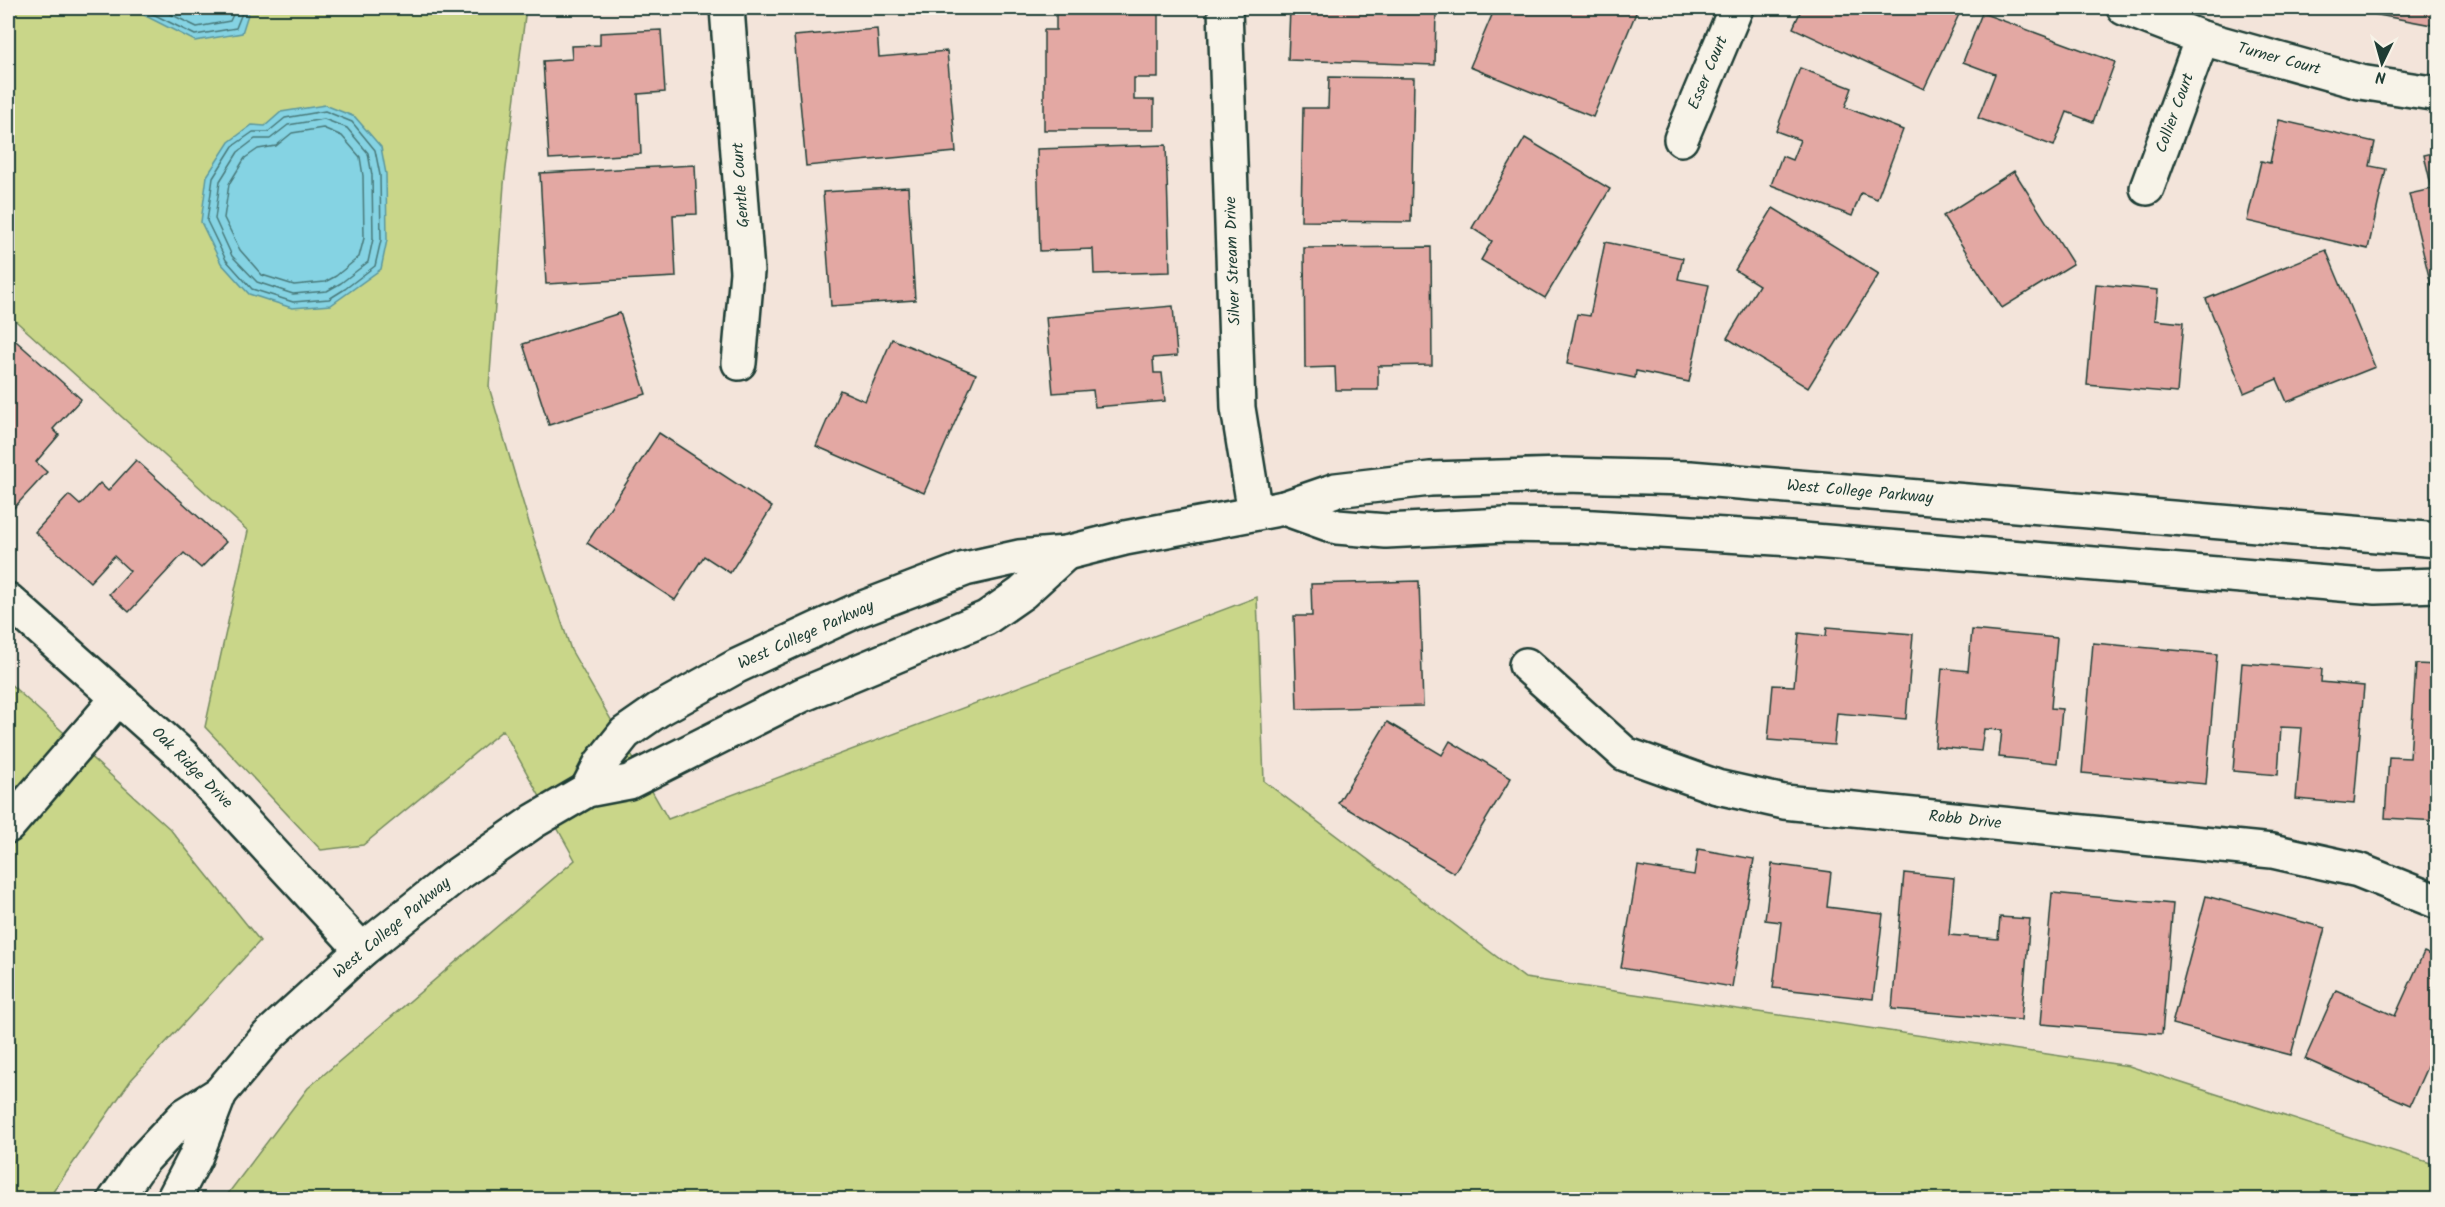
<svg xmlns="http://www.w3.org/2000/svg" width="2445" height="1207" font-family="Kalam,sans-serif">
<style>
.green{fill:#c9d689;stroke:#748a5e;stroke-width:1.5}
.water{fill:#85d3e3;stroke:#5c979d;stroke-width:1.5}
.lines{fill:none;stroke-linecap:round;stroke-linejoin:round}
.shore{stroke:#48797a;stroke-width:1.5}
.building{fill:#e3a8a3;stroke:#1f3d34;stroke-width:1.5}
.minor-casing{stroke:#1f3d34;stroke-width:38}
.minor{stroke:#f7f3e8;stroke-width:33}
.labels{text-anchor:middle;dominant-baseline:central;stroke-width:4.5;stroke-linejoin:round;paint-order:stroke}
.street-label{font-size:16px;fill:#1f3d34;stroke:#f7f3e8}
</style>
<rect width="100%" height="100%" fill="#f3e4da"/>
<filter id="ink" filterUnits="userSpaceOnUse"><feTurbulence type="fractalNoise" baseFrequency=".0167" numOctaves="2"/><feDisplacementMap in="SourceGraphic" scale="12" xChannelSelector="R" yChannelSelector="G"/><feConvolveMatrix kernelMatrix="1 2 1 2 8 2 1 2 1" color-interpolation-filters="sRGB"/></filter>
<g filter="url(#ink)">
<!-- green -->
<g class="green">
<path d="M 8,8 L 526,8 L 504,184 L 489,387 L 532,533 L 571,650 L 668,819 L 1257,597 L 1264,781 L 1525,978 L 2129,1066 L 2437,1165 L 2437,1199 L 224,1199 L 308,1088 L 575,860 L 503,730 L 363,845 L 321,850 L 205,727 L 248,531 L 8,314 Z"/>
<path d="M 8,682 L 170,829 L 260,941 L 131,1080 L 48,1199 L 8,1199 Z"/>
</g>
<!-- water -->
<g class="water">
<path d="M 130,8 L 250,8 L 242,33 L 195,41 Z"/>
<path d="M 325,105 L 355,117 L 381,147 L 386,174 L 387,240 L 381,269 L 331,305 L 292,308 L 249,294 L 221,263 L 201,222 L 207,176 L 229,142 L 252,125 L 265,126 L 281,112 Z"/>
</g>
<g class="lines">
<!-- shore -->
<g class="shore">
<path d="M 141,8 L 195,35 L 236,28 L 244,8"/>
<path d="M 158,8 L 197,27 L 230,21 L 236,8"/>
<path d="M 325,111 L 352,122 L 375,150 L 380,175 L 381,240 L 375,266 L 345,289 L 329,299 L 293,302 L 252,289 L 226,260 L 207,221 L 213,178 L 233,146 L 253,132 L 268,132 L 285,118 Z"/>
<path d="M 324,119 L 347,128 L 368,153 L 372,175 L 373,239 L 368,262 L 341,283 L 327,291 L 293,294 L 257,282 L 232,256 L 215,219 L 220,181 L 238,152 L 255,139 L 270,139 L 288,125 Z"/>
<path d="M 323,128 L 342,136 L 360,157 L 363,176 L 364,238 L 359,257 L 336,276 L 325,282 L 294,285 L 262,275 L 240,250 L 224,218 L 229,184 L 245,158 L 258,149 L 276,146 L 292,133 Z"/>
</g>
</g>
<!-- building -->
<g class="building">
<path d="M 1056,8 L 1158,8 L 1158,78 L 1134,78 L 1134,100 L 1154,100 L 1154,130 L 1044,130 L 1044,30 L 1056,30 Z"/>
<path d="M 1290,8 L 1436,8 L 1435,65 L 1288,60 Z"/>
<path d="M 1495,8 L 1638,8 L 1593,117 L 1470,67 Z"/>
<path d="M 1802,8 L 1962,8 L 1924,89 L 1793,28 Z"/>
<path d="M 2341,8 L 2435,8 L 2432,25 Z"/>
<path d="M 1982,13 L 2115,62 L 2093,122 L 2067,112 L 2054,146 L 1978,118 L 1995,74 L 1963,62 Z"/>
<path d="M 877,29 L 879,57 L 947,51 L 956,152 L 806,166 L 794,36 Z"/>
<path d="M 661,30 L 665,92 L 638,94 L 641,154 L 549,159 L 543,61 L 572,59 L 571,46 L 600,45 L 600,33 Z"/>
<path d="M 1800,68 L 1852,88 L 1845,107 L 1903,130 L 1877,199 L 1861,193 L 1852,216 L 1771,185 L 1782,156 L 1792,160 L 1800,140 L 1776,131 Z"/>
<path d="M 1329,77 L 1414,78 L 1411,222 L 1301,221 L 1303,108 L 1328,108 Z"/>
<path d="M 2279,120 L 2375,142 L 2370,166 L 2386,169 L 2368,249 L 2247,221 L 2261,161 L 2270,163 Z"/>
<path d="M 1525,138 L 1610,189 L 1545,298 L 1481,260 L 1492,241 L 1472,228 Z"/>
<path d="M 1166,145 L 1170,272 L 1094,274 L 1093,249 L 1040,251 L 1037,149 Z"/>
<path d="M 2438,152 L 2438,284 L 2431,285 L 2409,194 L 2432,189 L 2424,155 Z"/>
<path d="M 695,165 L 697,214 L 673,215 L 676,277 L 546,284 L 540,173 Z"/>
<path d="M 2014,171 L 2073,264 L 2002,308 L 1943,216 Z"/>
<path d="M 908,187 L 915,300 L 831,306 L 823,192 Z"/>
<path d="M 1773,208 L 1879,274 L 1808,388 L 1727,338 L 1759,285 L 1735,270 Z"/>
<path d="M 1605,242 L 1683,258 L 1678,279 L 1709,285 L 1689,382 L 1636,371 L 1635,378 L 1567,364 L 1577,314 L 1590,316 Z"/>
<path d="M 1431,247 L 1432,365 L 1378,366 L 1378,390 L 1336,390 L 1335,367 L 1305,368 L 1304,248 Z"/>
<path d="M 2326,250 L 2375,367 L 2287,402 L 2277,379 L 2244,393 L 2206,299 Z"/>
<path d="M 2096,284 L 2158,290 L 2155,320 L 2183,323 L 2177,393 L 2087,385 Z"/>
<path d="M 1173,306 L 1177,356 L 1153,358 L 1154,373 L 1162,373 L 1165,401 L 1095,407 L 1093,390 L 1053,393 L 1046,317 Z"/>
<path d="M 620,313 L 646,394 L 549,425 L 523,344 Z"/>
<path d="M 8,334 L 81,399 L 53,429 L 59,435 L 36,462 L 47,472 L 11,511 L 8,508 Z"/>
<path d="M 892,339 L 976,374 L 924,493 L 816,446 L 840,390 L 865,401 Z"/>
<path d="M 659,433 L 772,507 L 730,573 L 704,556 L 675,600 L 587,543 Z"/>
<path d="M 136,460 L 226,542 L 201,568 L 184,553 L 129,612 L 109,594 L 130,571 L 114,556 L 90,582 L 35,532 L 69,495 L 80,505 L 100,483 L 108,491 Z"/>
<path d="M 1419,581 L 1423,706 L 1297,709 L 1294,616 L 1312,616 L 1311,584 Z"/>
<path d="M 1827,627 L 1913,634 L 1906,719 L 1837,713 L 1834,745 L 1768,740 L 1773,685 L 1794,686 L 1799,633 L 1826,636 Z"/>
<path d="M 1972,630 L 2057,638 L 2051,708 L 2062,709 L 2057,763 L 1999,757 L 2002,730 L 1984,729 L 1981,751 L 1935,747 L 1942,668 L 1968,671 Z"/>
<path d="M 2093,643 L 2217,654 L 2206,784 L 2082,773 Z"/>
<path d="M 2242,663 L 2322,669 L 2321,682 L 2364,686 L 2354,804 L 2296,799 L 2302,728 L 2281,727 L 2278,775 L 2233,771 Z"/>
<path d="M 2416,664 L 2438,665 L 2438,821 L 2385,818 L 2389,757 L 2410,758 Z"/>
<path d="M 1387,722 L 1442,755 L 1450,741 L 1511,778 L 1454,873 L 1338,803 Z"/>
<path d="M 1698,849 L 1754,859 L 1732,987 L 1621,968 L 1638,866 L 1694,875 Z"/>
<path d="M 1772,864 L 1831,872 L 1827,907 L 1883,914 L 1873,999 L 1773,988 L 1781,922 L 1765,920 Z"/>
<path d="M 1904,873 L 1954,878 L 1949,935 L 1998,939 L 2000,917 L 2030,919 L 2021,1020 L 1892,1009 Z"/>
<path d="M 2052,893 L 2173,904 L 2162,1034 L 2041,1024 Z"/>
<path d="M 2206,896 L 2325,928 L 2291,1055 L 2172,1024 Z"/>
<path d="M 2424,952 L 2438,958 L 2438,1042 L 2410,1105 L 2305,1059 L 2336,990 L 2395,1016 Z"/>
</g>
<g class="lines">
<!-- minor casing -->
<g class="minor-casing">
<g id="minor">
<path d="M 727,8 L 747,272 L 739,363"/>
<path d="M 1225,8 L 1238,408 L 1255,513"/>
<path d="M 2124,8 L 2202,38 L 2360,82 L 2438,94"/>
<path d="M 1681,139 L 1736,8"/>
<path d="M 2147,188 L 2202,38"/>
<path d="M 1284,508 L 1337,527 L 1386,531 L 1505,525 L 1577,526 L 1790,539 L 2376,587 L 2438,585"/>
<path d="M 8,600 L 182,755 L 362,950"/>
<path d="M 1526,665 L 1625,754 L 1717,787 L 1784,802 L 2272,851 L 2358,870 L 2438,902"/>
<path d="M 587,790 L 601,763 L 625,733 L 658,710 L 737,666 L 858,610 L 965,569 L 1019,557 L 1066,553 L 1125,538 L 1284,508 L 1336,490 L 1430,479 L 1563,475 L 1690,478 L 2438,540"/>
<path d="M 8,826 L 118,698"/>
<path d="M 115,1200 L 142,1161 L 185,1115 L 220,1093 L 268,1036 L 362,950 L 451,879 L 534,821 L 587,790 L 629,782 L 802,695 L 986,618 L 1022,593 L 1066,553"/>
<path d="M 173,1200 L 195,1158 L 220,1093"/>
</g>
</g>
<!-- minor -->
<use href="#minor" class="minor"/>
</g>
</g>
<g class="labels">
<!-- street labels -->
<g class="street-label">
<text transform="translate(2279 59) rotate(15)">Turner Court</text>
<text transform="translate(1708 73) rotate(-67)">Esser Court</text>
<text transform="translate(2175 113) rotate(-70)">Collier Court</text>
<text transform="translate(741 185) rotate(-94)">Gentle Court</text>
<text transform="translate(1233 261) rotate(-92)">Silver Stream Drive</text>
<text transform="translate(1860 492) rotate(5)">West College Parkway</text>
<text transform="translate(806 635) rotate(-24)">West College Parkway</text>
<text transform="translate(192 768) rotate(45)">Oak Ridge Drive</text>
<text transform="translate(1965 820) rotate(6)">Robb Drive</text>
<text transform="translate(392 928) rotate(-40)">West College Parkway</text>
</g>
</g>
<!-- margin -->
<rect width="2445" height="1207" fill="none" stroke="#f7f3e8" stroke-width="30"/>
<rect x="15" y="15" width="2415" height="1177" fill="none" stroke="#1f3d34" stroke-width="2" filter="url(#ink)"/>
<!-- north arrow -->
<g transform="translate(2382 63) rotate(185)" stroke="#f7f3e8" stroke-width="4.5" paint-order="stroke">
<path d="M0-4.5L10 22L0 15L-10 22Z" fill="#1f3d34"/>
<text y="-9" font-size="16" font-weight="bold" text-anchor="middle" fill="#1f3d34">N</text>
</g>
</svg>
